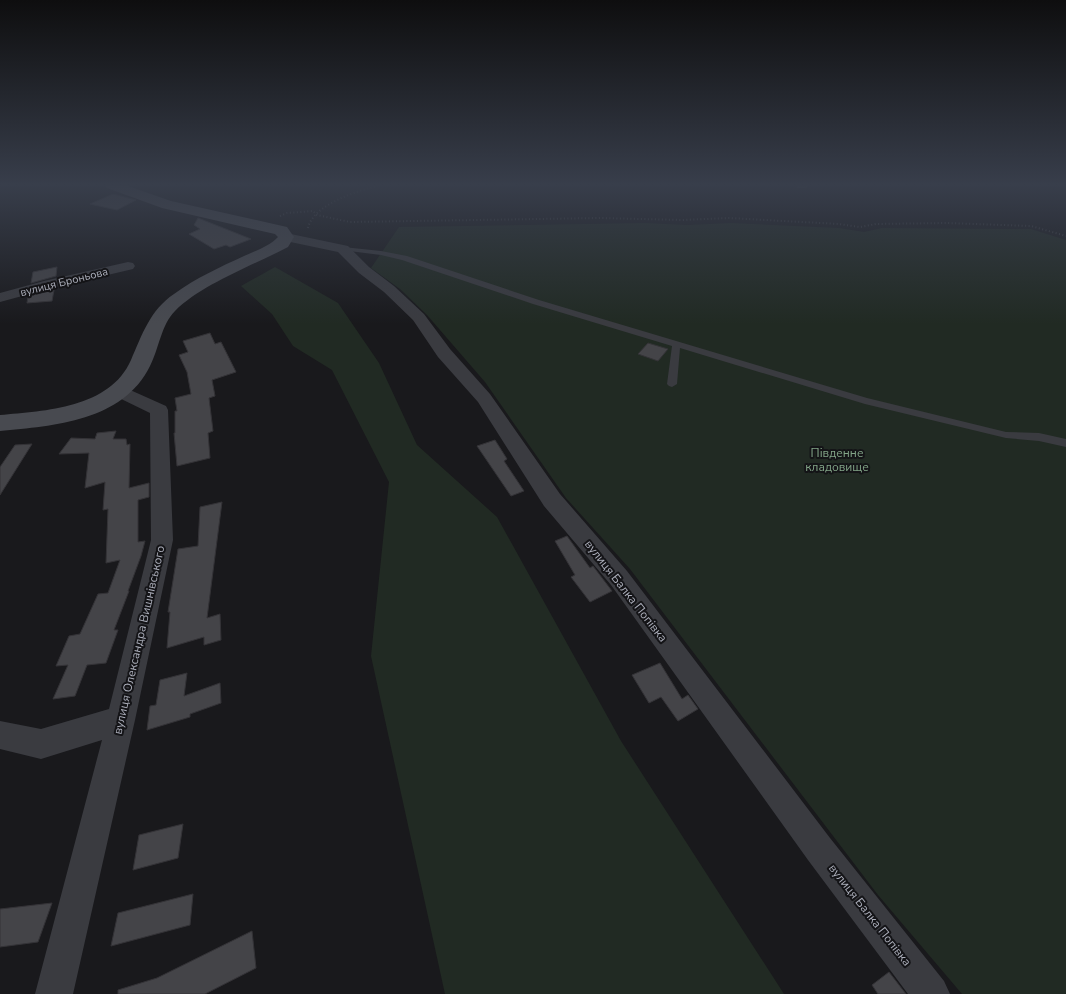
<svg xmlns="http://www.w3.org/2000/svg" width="1066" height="994" font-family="'Nunito Sans',sans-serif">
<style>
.green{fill:#212a23}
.building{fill:#444448;stroke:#343337}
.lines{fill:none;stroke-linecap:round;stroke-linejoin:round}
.path{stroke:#404247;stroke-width:2;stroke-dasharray:1 2.5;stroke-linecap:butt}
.lane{fill:#3a3b40;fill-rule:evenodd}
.street{fill:#3a3b40;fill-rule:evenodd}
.secondary{fill:#484a50;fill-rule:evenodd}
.labels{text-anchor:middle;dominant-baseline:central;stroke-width:4;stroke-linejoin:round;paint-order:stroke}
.far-street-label{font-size:11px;fill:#acafbb;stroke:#141417}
.park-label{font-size:12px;fill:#83a588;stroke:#141417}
.street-label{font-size:12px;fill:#acafbb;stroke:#141417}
</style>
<rect width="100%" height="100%" fill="#19191c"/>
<!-- green -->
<g class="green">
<path d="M 645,223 L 687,225 L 731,223 L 839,228 L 864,232 L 882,228 L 1031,229 L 1066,240 L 1066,994 L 962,994 L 878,895 L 630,569 L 566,498 L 485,382 L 427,315 L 400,289 L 371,268 L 399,227 Z"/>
<path d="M 275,267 L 338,303 L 379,363 L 417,445 L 497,517 L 621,741 L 784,994 L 445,994 L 371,656 L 389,482 L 332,370 L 293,346 L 272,314 L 241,286 Z"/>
</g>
<!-- building -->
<g class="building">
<path d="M 113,194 L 136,200 L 117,210 L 90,204 Z"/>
<path d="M 198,218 L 251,239 L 230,247 L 226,245 L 214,249 L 189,234 L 200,229 L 194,225 Z"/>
<path d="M 57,267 L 56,276 L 31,283 L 33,272 Z"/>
<path d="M 54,290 L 52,301 L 27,303 L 28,296 Z"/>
<path d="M 210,333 L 215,344 L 221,342 L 236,372 L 212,380 L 215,396 L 209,398 L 213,431 L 208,433 L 210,458 L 177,466 L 174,433 L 175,433 L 175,411 L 177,411 L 175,398 L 191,394 L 187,372 L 179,355 L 188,352 L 183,341 Z"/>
<path d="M 648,343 L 668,349 L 658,361 L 638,354 Z"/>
<path d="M 116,431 L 113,439 L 126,439 L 127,445 L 130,444 L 129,488 L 149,483 L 149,497 L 138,500 L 138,542 L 145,541 L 141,556 L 128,591 L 129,591 L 114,630 L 118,630 L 106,663 L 87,665 L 75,696 L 53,699 L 68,665 L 56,666 L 69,636 L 80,634 L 98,594 L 108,593 L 120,560 L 106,563 L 108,509 L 103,510 L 105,482 L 85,488 L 89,453 L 59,454 L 71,438 L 95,439 L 97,433 Z"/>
<path d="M 495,440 L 507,459 L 504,461 L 524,491 L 511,496 L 477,446 Z"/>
<path d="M 32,444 L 0,495 L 0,467 L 15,445 Z"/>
<path d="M 222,502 L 207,618 L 220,614 L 221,640 L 204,645 L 204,637 L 167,648 L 170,612 L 168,612 L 178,549 L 198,546 L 200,507 Z"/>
<path d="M 567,536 L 590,568 L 593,566 L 612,591 L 590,602 L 571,577 L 575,575 L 555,541 Z"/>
<path d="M 660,663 L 682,699 L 688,695 L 698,709 L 678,721 L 661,697 L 649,703 L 632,675 Z"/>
<path d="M 187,673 L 184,696 L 220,683 L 221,703 L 190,714 L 190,717 L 147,730 L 150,706 L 156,705 L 160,680 Z"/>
<path d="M 183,824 L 178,858 L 133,870 L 139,835 Z"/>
<path d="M 193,894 L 190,925 L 111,946 L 118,913 Z"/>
<path d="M 52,903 L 38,942 L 0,947 L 0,909 Z"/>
<path d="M 252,931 L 256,968 L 205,994 L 118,994 L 118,990 L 157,978 Z"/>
<path d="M 889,972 L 906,994 L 878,994 L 872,985 Z"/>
</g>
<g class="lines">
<!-- path -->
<g class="path">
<path d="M 280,216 L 287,213 L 313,211 L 317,215 L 350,222 L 600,218 L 682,220 L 729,218 L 839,224 L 860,227 L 876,224 L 947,223 L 1031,226 L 1066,236"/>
<path d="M 308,228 C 313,204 360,190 381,185"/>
</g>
<!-- lane -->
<path class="lane" d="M 343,247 L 381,251 L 407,256 L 539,300 L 867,398 L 1006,432 L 1039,433 L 1066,439 L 1066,447 L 1039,441 L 1006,438 L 865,404 L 680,348 L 677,384 L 672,387 L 669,386 L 667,384 L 672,346 L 533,304 L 402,260 L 381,255 L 341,250 L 341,248 Z"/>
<!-- street -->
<g class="street">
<path d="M 796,185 L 811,185 L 805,188 L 797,188 Z"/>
<path d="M 286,233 L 348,246 L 369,267 L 394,286 L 424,314 L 450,349 L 490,394 L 560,494 L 627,571 L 830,838 L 944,981 L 950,994 L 908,994 L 808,860 L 611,585 L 544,506 L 478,402 L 438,357 L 413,320 L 384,292 L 359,273 L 338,252 L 281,240 L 280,237 L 281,234 Z"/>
<path d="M 128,262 L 133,263 L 135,266 L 133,269 L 48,289 L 0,302 L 0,293 L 44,281 Z"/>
<path d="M 119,385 L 166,406 L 168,410 L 173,540 L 135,720 L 73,994 L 35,994 L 102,740 L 41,759 L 0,749 L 0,721 L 41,729 L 109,709 L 151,540 L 150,413 L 113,395 L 110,391 L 113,387 Z"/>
</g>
<!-- secondary -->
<path class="secondary" d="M 105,185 L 125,185 L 171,201 L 287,227 L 294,237 L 288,247 C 254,265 202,284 175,311 C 161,325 159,349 150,366 C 123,421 54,426 0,431 L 0,415 C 45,411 110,408 131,360 C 142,335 150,310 174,294 C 196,278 220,267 244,256 C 255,251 270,246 278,237 L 275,234 L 162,208 L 107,188 Z"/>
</g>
<!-- sky -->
<linearGradient id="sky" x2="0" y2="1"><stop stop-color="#0e0e0f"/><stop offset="0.57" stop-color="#383e4b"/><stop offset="1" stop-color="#383e4b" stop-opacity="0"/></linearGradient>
<rect width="1066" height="324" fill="url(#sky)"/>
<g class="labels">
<!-- far-street labels -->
<g class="far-street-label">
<text transform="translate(64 282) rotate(-14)">вулиця Броньова</text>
</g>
<!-- park labels -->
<g class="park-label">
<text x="837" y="453">Південне<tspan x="837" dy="14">кладовище</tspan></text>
</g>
<!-- street labels -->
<g class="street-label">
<text transform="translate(626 591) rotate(52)">вулиця Балка Попівка</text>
<text transform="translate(139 640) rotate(-77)">вулиця Олександра Вишнівського</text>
<text transform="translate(870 915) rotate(52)">вулиця Балка Попівка</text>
</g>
</g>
</svg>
